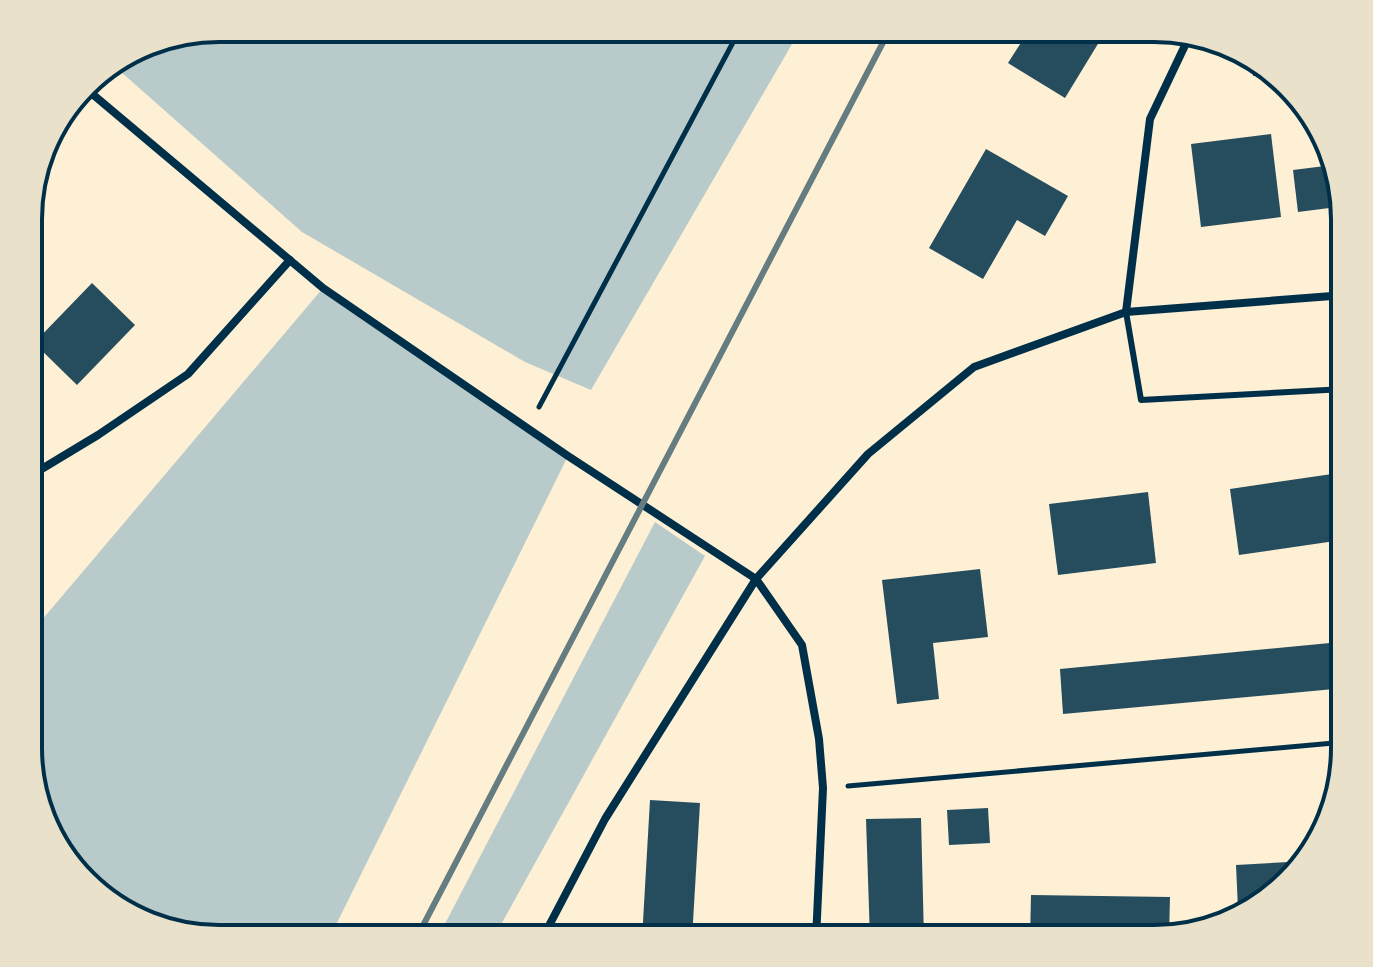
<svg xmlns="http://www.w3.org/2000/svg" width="1373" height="967" font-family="Montserrat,sans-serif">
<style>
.green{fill:#b9caca}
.building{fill:#264d5e}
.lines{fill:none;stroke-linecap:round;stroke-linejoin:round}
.path{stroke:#003049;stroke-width:5}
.service{stroke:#003049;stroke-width:6}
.minor{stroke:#003049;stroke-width:8}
.rail{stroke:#657d81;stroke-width:6}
.rim{fill:none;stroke:#003049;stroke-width:4}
</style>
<rect width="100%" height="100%" fill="#fdf0d5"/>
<!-- green -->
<g class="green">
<path d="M 799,32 L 591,390 L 525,362 L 302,232 L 112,64 L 157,38 Z"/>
<path d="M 323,288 L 568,456 L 329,939 L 207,939 L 102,899 L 53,843 L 30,773 L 30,634 Z"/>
<path d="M 655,522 L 705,556 L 493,939 L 437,939 Z"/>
</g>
<!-- building -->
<g class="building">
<path d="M 1107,29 L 1065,98 L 1008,63 L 1029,30 Z"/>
<path d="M 1253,61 L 1271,68 L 1277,75 L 1253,76 Z"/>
<path d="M 1271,134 L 1281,217 L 1201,227 L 1191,144 Z"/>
<path d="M 986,149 L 1068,196 L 1045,236 L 1017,220 L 983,279 L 929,248 Z"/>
<path d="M 1333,165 L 1345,206 L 1298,212 L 1293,170 Z"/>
<path d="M 92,283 L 135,325 L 77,385 L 34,343 Z"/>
<path d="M 1332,474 L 1342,540 L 1239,555 L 1230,489 Z"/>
<path d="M 1148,492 L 1156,563 L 1058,575 L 1049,504 Z"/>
<path d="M 980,569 L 988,637 L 933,643 L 939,699 L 897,704 L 882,580 Z"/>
<path d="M 1330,643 L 1334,689 L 1063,714 L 1060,669 Z"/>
<path d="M 650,800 L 700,803 L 692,939 L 642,939 Z"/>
<path d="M 988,808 L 990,843 L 949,845 L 947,810 Z"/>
<path d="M 921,818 L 924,939 L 870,939 L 866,819 Z"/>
<path d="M 1307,861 L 1252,908 L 1238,909 L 1236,865 Z"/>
<path d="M 1031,895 L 1170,897 L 1169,936 L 1155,939 L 1030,939 Z"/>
</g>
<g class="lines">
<!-- path -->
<g class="path">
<path d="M 539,407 L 738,33"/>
<path d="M 848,786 L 1345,742"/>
</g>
<!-- service -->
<path class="service" d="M 1126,312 L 1141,400 L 1345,389"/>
<!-- minor -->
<g class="minor">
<path d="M 84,87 L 323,288 L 568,456 L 756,579 L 802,645 L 819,739 L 823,788 L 816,939"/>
<path d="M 1126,312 L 1150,119 L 1189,37"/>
<path d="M 30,476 L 98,435 L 188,374 L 290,260"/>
<path d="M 542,939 L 605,819 L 756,579 L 868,454 L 974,367 L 1126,312 L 1345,295"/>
</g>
<!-- rail -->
<path class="rail" d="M 416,939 L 889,31"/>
</g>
<!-- crop -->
<path d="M0 0H1373V967H0ZM219 42H1154A177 177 0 0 1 1331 219V748A177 177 0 0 1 1154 925H219A177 177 0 0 1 42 748V219A177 177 0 0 1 219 42Z" fill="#e9e1ca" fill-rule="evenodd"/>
<path class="rim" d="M219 42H1154A177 177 0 0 1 1331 219V748A177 177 0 0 1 1154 925H219A177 177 0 0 1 42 748V219A177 177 0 0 1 219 42Z"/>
</svg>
